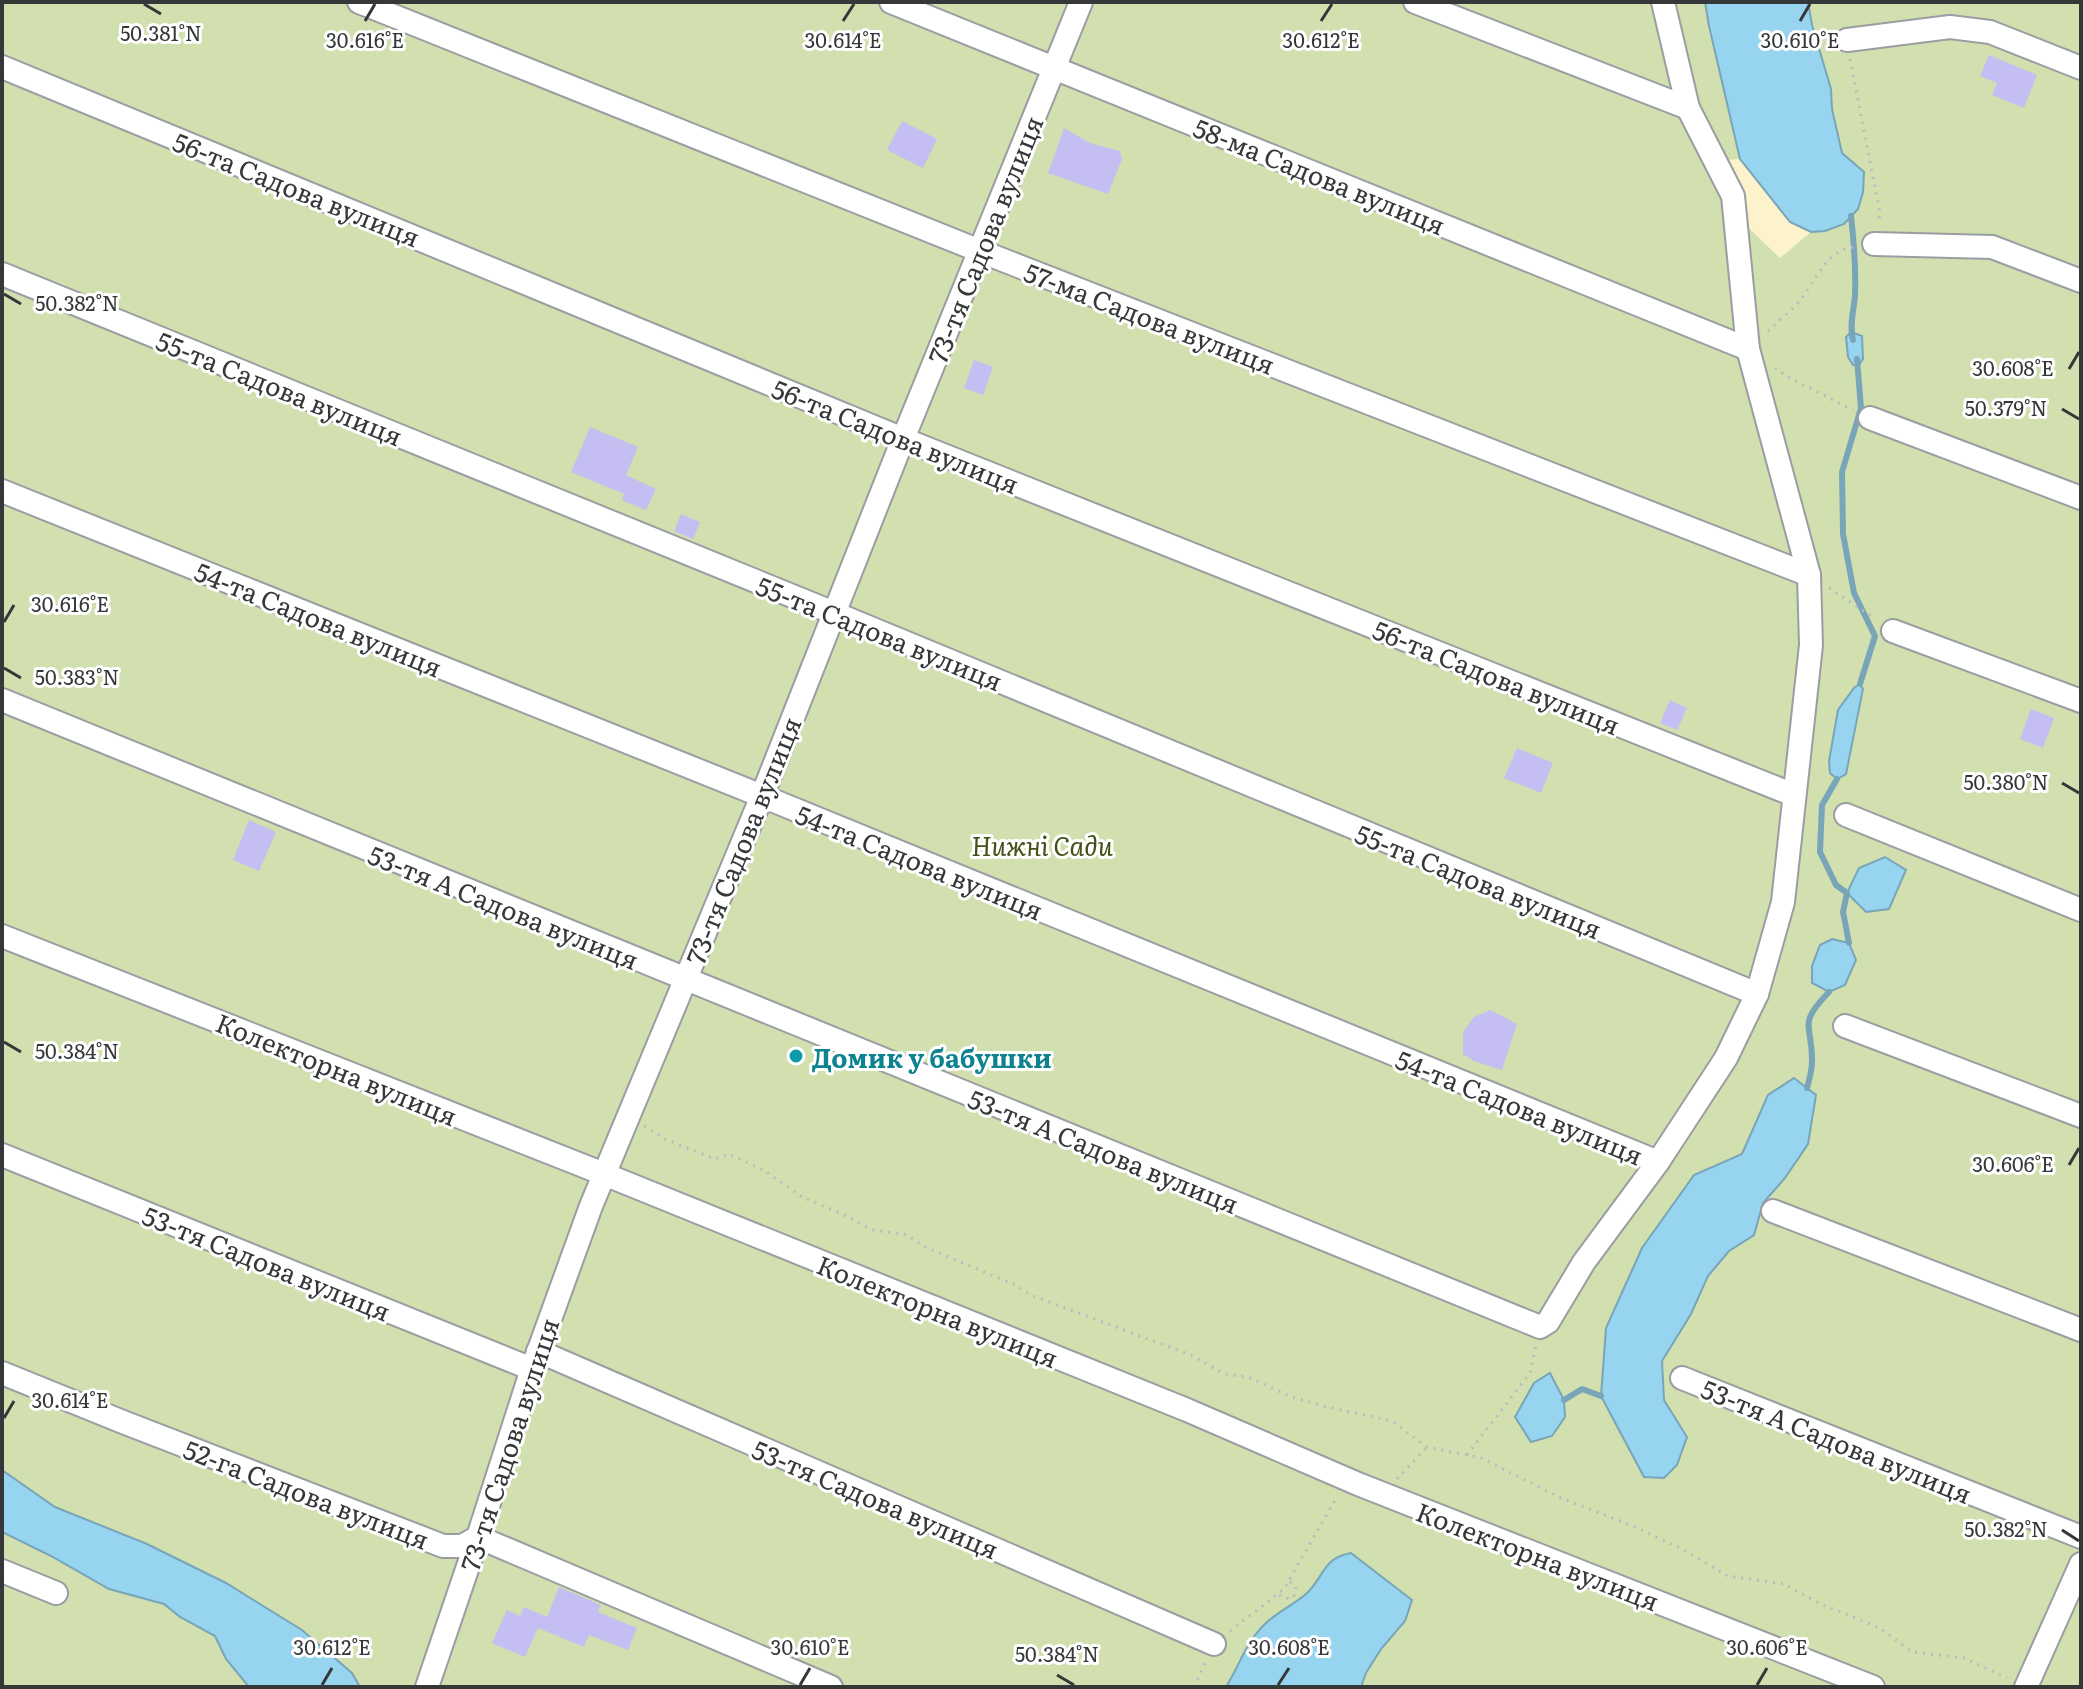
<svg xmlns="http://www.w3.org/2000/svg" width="2083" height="1689" font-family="Literata,serif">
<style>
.green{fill:#d1e0ae}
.sand{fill:#fcf2cc}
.water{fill:#96d4ef;stroke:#79a5b8;stroke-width:2}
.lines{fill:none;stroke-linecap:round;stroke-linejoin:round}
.stream{stroke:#79a5b8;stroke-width:6}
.building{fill:#c4bef3}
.minor-casing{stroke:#9a9da1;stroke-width:26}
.path{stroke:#babbbe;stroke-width:3;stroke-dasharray:2 6;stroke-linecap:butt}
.minor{stroke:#fff;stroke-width:22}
.ticks{fill:none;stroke:#363739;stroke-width:3}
.culture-dot{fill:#0f9aa8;stroke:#fff;stroke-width:3}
.labels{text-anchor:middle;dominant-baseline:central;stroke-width:6;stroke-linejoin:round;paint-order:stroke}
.street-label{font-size:26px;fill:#363739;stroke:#fff}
.park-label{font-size:26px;font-style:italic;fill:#445118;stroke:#fff}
.culture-label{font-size:26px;font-weight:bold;fill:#0d838f;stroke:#fff;text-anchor:start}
.ticks-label{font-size:20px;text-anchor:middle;fill:#363739;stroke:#fff;stroke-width:6;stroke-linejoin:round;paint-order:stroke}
</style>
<rect width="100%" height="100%" fill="#fafcff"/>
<!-- green -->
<rect class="green" x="2" y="2" width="2079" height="1685"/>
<!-- sand -->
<path class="sand" d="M 1740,159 L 1790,222 L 1811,232 L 1780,258 L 1737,217 L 1723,160 Z"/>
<!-- water -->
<g class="water">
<path d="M 1705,2 L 1808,2 L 1812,25 L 1831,89 L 1832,109 L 1842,153 L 1864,172 L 1863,192 L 1858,209 L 1844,224 L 1825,231 L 1811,232 L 1790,222 L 1740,159 L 1709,26 Z"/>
<path d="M 1851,332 L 1862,336 L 1863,359 L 1859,365 L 1853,365 L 1848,357 L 1846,337 Z"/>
<path d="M 1860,684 L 1863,689 L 1846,774 L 1837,779 L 1830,773 L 1829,761 L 1838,710 L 1854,688 Z"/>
<path d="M 1885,857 L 1906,870 L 1889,909 L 1866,912 L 1847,893 L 1859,868 Z"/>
<path d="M 1832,939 L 1849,943 L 1856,960 L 1845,985 L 1829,992 L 1812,983 L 1812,966 L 1820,945 Z"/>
<path d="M 1794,1078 L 1816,1095 L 1808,1144 L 1785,1178 L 1763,1203 L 1754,1235 L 1729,1251 L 1708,1276 L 1691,1314 L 1662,1361 L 1664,1400 L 1687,1437 L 1677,1465 L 1664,1478 L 1644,1477 L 1601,1396 L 1606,1328 L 1642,1248 L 1694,1175 L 1742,1154 L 1768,1095 Z"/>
<path d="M 1550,1373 L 1564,1400 L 1565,1417 L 1552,1436 L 1531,1442 L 1515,1417 L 1534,1383 Z"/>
<path d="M 2,1470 L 55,1507 L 147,1544 L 226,1583 L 302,1630 L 352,1673 L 360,1687 L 249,1687 L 226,1659 L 215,1636 L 180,1617 L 164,1604 L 109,1589 L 51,1556 L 2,1532 Z"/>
<path d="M 1351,1553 L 1412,1600 L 1405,1621 L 1381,1649 L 1366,1673 L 1361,1687 L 1226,1687 C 1238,1668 1245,1645 1261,1628 C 1273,1614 1292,1606 1306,1594 C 1324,1578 1322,1558 1351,1553 Z"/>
</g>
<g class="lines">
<!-- stream -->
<g class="stream">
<path d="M 1851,216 C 1854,243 1856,269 1855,295 C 1854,310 1849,325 1853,340"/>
<path d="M 1857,359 L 1861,408 L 1842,472 L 1843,534 L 1854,593 L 1875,636 L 1860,684"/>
<path d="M 1837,779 L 1822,805 L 1820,852 L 1836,885 L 1847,893 L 1843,912 L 1849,943"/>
<path d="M 1807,1088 C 1809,1080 1812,1071 1812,1062 C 1813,1024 1796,1026 1829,992"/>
<path d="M 1564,1400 L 1582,1389 L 1601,1396"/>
</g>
</g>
<!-- building -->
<g class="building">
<path d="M 1989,55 L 2037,75 L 2024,108 L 1992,95 L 1997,83 L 1980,76 Z"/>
<path d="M 902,121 L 937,139 L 923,168 L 887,150 Z"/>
<path d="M 1064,128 L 1090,143 L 1120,151 L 1122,159 L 1108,194 L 1048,173 Z"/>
<path d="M 974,360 L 993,367 L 983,395 L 964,388 Z"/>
<path d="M 590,427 L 638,447 L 626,475 L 656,489 L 646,510 L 622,500 L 624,494 L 571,472 Z"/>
<path d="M 681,514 L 700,522 L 693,539 L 674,531 Z"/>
<path d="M 1670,700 L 1687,708 L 1677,730 L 1660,723 Z"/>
<path d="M 2031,709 L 2054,718 L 2043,748 L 2020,739 Z"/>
<path d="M 1517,748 L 1553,763 L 1541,793 L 1504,778 Z"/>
<path d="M 249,820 L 276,832 L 259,871 L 233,860 Z"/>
<path d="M 1490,1010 L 1517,1024 L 1502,1070 L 1474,1061 L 1463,1054 L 1463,1032 L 1474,1017 Z"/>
<path d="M 559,1587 L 601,1605 L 598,1612 L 637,1628 L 628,1650 L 589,1635 L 584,1647 L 538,1628 L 525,1657 L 492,1643 L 507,1610 L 520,1616 L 524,1607 L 547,1617 Z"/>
</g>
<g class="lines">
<!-- minor casing -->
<g class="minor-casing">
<g id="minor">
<path d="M 359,2 L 980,251 L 1809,575"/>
<path d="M 891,2 L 1748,349"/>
<path d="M 1415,2 L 1688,108"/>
<path d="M 1847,40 L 1950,27 L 1990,32 L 2081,68"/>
<path d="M 2,67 L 903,439 L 1794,795"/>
<path d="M 1874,244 L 1992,247 L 2081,281"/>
<path d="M 2,274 L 834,613 L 1757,994"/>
<path d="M 1870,418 L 2081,498"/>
<path d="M 2,491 L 762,796 L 1658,1162"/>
<path d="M 1893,631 L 2081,701"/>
<path d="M 2,700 L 1540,1327 L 1548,1322 L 1584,1262 L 1658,1162 L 1726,1058 L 1757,994 L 1783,902 L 1811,645 L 1809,575 L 1748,349 L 1733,196 L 1688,108 L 1663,2"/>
<path d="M 1846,815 L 2081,910"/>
<path d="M 2,936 L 604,1174 L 1187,1410 L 1358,1484 L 1873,1687"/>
<path d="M 1845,1026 L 2081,1116"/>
<path d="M 2,1155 L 532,1369"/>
<path d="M 1773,1211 L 2081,1330"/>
<path d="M 538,1351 L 1214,1644"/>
<path d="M 2,1373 L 123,1422 L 443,1546 L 462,1546 L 478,1537 L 831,1687"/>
<path d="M 1682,1378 L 2081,1537"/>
<path d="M 2,1571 L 56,1593"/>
<path d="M 427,1687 L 478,1537 L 532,1369 L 591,1206 L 762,796 L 903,439 L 1081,2"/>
<path d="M 2026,1687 L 2081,1564"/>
</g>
</g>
<!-- path -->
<g class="path">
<path d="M 1850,59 L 1880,213 L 1878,224"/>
<path d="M 1768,331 C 1777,322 1788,314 1797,304 C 1815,284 1824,250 1855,247"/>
<path d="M 1775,368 L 1788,377 L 1853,410"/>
<path d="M 1829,588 L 1876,619"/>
<path d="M 644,1126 L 667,1140 L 715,1159 L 729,1154 L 765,1171 L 802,1197 L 838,1212 L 873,1230 L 907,1235 L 927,1248 L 1013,1284 L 1033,1296 L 1191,1355 L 1224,1374 L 1248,1377 L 1292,1397 L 1323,1406 L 1392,1421 L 1427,1447 L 1481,1458 L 1561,1498 L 1633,1526 L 1682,1549 L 1728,1576 L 1784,1584 L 1821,1604 L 1880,1628 L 1912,1652 L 1964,1658 L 2007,1678"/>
<path d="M 1467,1455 L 1530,1373 L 1536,1345"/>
<path d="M 1397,1479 L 1427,1447"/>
<path d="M 1279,1595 L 1290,1599 L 1295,1595 L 1296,1587 L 1289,1581"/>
<path d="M 1230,1631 L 1284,1589 L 1334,1502 L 1340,1498"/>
<path d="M 1194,1687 L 1206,1661"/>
</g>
<!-- minor -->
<use href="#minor" class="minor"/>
</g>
<!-- ticks -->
<path class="ticks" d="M 144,4 L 161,14M 365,21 L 375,4M 843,21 L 854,4M 1321,21 L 1332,4M 1800,21 L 1810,4M 4,294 L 21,304M 2069,369 L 2079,352M 2062,409 L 2079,419M 4,622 L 14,605M 4,668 L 21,678M 2062,783 L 2079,793M 4,1042 L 21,1052M 2069,1165 L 2079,1148M 4,1418 L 14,1401M 2062,1530 L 2079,1541M 1057,1675 L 1074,1685M 322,1685 L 332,1668M 800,1685 L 810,1668M 1278,1685 L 1289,1668M 1757,1685 L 1767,1668"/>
<!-- markers -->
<circle class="culture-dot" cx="796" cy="1056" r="8"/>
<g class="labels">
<!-- street labels -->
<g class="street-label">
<text transform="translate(1320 175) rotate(22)">58-ма Садова вулиця</text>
<text transform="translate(297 188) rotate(22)">56-та Садова вулиця</text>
<text transform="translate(984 239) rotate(-68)">73-тя Садова вулиця</text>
<text transform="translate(1150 317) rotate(21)">57-ма Садова вулиця</text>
<text transform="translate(280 387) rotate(22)">55-та Садова вулиця</text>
<text transform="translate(896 435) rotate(22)">56-та Садова вулиця</text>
<text transform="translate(319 618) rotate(22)">54-та Садова вулиця</text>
<text transform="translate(880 632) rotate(22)">55-та Садова вулиця</text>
<text transform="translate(1497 676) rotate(22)">56-та Садова вулиця</text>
<text transform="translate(742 840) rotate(-68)">73-тя Садова вулиця</text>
<text transform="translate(920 861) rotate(22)">54-та Садова вулиця</text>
<text transform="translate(1479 880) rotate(22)">55-та Садова вулиця</text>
<text transform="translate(504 906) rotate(22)">53-тя А Садова вулиця</text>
<text transform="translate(337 1068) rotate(22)">Колекторна вулиця</text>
<text transform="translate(1520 1106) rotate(22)">54-та Садова вулиця</text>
<text transform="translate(1104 1150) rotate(22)">53-тя А Садова вулиця</text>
<text transform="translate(267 1262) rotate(22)">53-тя Садова вулиця</text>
<text transform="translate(938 1310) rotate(22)">Колекторна вулиця</text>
<text transform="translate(1837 1440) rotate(22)">53-тя А Садова вулиця</text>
<text transform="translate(508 1444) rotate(-72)">73-тя Садова вулиця</text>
<text transform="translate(307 1493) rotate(21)">52-га Садова вулиця</text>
<text transform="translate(876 1498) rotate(23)">53-тя Садова вулиця</text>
<text transform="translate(1538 1555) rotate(21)">Колекторна вулиця</text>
</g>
<!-- park labels -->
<g class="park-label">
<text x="1042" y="844">Нижні Сади</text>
</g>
<!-- culture labels -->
<g class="culture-label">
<text x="812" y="1056">Домик у бабушки</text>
</g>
</g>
<g class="ticks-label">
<text x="161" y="41">50.381°N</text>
<text x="843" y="48">30.614°E</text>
<text x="365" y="48">30.616°E</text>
<text x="1321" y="48">30.612°E</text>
<text x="1800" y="48">30.610°E</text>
<text x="77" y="311">50.382°N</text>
<text x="2013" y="376">30.608°E</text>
<text x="2006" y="416">50.379°N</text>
<text x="70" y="612">30.616°E</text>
<text x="77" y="685">50.383°N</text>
<text x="2006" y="790">50.380°N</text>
<text x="77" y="1059">50.384°N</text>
<text x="2013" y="1172">30.606°E</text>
<text x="70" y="1408">30.614°E</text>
<text x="2006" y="1537">50.382°N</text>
<text x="332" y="1655">30.612°E</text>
<text x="810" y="1655">30.610°E</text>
<text x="1289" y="1655">30.608°E</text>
<text x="1767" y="1655">30.606°E</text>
<text x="1057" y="1662">50.384°N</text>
</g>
<!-- border -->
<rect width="2083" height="1689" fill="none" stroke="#363739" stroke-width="8"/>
</svg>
